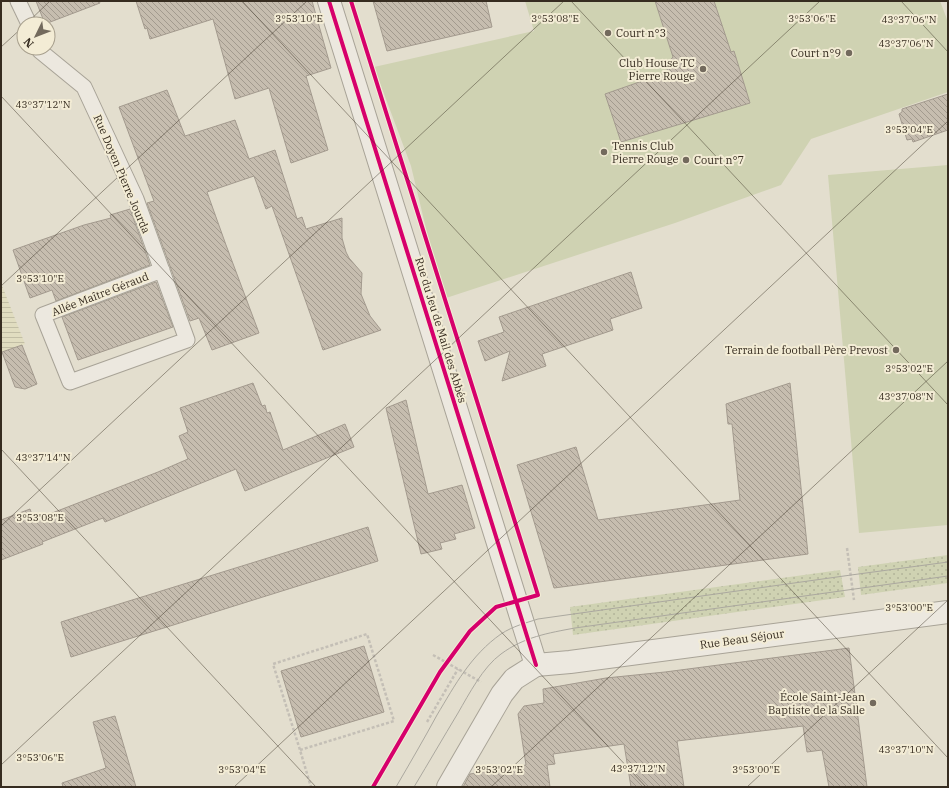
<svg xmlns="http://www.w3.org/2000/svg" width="949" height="788" font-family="'IBM Plex Serif',serif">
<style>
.farmland{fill:url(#farmland-rules)}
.grass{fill:url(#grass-dots)}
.pitch{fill:#cfd2b2}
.building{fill:url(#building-back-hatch);stroke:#a39a8e}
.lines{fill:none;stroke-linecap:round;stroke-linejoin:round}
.service-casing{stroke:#a8a397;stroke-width:17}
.minor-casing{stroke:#a8a397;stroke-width:24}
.path{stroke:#c4bfb6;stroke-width:2.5;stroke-dasharray:3 2;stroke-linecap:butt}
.service{stroke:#ece8df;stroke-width:15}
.minor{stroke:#ece8df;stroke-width:22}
.tram{stroke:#aba89f;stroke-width:1}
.cycleway-casing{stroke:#f3ecd5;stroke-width:6}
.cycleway{stroke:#d6006c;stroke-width:4}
.ticks{fill:none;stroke:#362c20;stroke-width:1;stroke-opacity:0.45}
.poi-dot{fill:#736a5d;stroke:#f3ecd5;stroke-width:1.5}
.labels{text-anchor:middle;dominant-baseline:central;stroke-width:4;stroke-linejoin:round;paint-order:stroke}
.poi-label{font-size:11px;fill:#362c20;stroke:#f3ecd5;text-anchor:end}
.street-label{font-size:11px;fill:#362c20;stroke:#f3ecd5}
.ticks-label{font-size:10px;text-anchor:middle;fill:#362c20;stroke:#f3ecd5;stroke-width:4;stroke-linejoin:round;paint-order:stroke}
</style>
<defs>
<pattern id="farmland-rules" width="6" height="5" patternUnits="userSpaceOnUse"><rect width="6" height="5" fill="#e1ddc0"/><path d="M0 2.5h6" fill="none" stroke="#c2bea5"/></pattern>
<pattern id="grass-dots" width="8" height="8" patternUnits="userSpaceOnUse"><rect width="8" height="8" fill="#cfd2b2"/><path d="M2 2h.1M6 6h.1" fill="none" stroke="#b2b499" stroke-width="1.8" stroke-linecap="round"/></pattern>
<pattern id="building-back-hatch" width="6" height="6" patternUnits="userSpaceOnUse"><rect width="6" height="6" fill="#c6bdaf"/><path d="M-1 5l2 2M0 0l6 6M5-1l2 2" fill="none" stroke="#a29a8e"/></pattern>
</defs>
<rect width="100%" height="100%" fill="#e3dece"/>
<!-- farmland -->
<path class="farmland" d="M 1,283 L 25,344 L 1,353 Z"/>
<!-- grass -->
<g class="grass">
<path d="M 948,555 L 948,583 L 861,595 L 858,567 Z"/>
<path d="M 840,570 L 845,597 L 573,635 L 570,607 Z"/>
</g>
<!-- pitch -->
<g class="pitch">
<path d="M 525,1 L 940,1 L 948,22 L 948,92 L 811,139 L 781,185 L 675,223 L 443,299 L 411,166 L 374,67 L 534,31 Z"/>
<path d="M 948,165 L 948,525 L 859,533 L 828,175 Z"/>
</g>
<!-- building -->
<g class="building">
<path d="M 36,1 L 99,1 L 100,3 L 45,24 Z"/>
<path d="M 136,1 L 312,1 L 331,68 L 306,76 L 328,150 L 291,163 L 269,88 L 235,99 L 213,19 L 150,39 L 147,28 L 145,29 Z"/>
<path d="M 373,1 L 486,1 L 492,27 L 387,51 Z"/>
<path d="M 655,1 L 714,1 L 731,52 L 734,51 L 750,103 L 621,142 L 605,94 L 668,72 L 666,65 L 673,57 Z"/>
<path d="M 167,90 L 185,136 L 235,120 L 249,159 L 275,150 L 297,219 L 302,217 L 306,229 L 342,218 L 342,238 L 346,252 L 349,258 L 362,273 L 361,294 L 370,316 L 381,330 L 323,350 L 272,206 L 266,209 L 254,176 L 207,192 L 226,245 L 259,333 L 212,350 L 199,318 L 190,321 L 147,203 L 154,201 L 119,107 Z"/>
<path d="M 948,94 L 948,130 L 913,142 L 912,139 L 907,140 L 899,114 L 902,112 L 902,109 Z"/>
<path d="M 130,209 L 150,265 L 56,301 L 52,290 L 30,298 L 13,250 L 84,225 L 111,218 L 110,215 Z"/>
<path d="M 631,272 L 642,308 L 610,319 L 613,330 L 542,354 L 546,366 L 502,381 L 510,351 L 485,361 L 478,341 L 504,332 L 499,317 Z"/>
<path d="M 156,282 L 173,327 L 78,360 L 62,317 Z"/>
<path d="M 22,345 L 37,384 L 25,389 L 15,387 L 2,352 Z"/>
<path d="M 253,383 L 262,406 L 265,405 L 267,413 L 270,412 L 283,450 L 345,424 L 354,447 L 245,491 L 236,469 L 105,522 L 103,518 L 42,542 L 43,544 L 1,560 L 1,520 L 30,509 L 34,520 L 158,472 L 188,459 L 179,436 L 188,432 L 180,408 Z"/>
<path d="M 790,383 L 808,554 L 554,588 L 517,465 L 576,447 L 598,520 L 740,500 L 732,424 L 728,424 L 726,404 Z"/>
<path d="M 406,400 L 428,494 L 462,485 L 475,528 L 454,534 L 456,539 L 440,543 L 442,549 L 421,554 L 386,408 Z"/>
<path d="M 368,527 L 378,561 L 71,657 L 61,622 Z"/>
<path d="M 364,646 L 384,712 L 301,737 L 281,671 Z"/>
<path d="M 849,648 L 867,787 L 829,787 L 822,750 L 807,752 L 803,726 L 677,741 L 684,787 L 631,787 L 624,744 L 553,754 L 555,764 L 547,765 L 550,787 L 463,787 L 470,774 L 526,765 L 518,714 L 524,706 L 544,703 L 543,689 L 606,678 L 665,672 Z"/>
<path d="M 115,716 L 136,787 L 63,787 L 62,783 L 106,768 L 93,722 Z"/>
</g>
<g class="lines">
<!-- service casing -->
<g class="service-casing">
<g id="service">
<path d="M 18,1 L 29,24"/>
<path d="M 39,48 L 40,51 L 84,87 L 136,199 L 187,340 L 70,382 L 43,315 L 162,270"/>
</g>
</g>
<!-- minor casing -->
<g class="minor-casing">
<g id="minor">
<path d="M 329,1 L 536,665"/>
<path d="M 536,665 L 570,662 L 948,612"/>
<path d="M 448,787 L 502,694 L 514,679 L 536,665"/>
</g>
</g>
<!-- path -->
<g class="path">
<path d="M 847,548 L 854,600"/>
<path d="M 433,655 L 481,682"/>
<path d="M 427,722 L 458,669"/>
<path d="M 300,750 L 394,721 L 367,634 L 273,664 L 300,750 L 311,787"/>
</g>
<!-- service -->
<use href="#service" class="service"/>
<!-- minor -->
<use href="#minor" class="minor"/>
<!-- tram -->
<g class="tram">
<path d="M 396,787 C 410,763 424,739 437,715 C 455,685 471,655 501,634 C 513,626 526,623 538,619 L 851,575 L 948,562"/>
<path d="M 414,787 C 429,762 443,738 458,713 C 469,694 483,667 501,654 C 524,637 548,633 575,628 L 948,576"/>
</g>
<!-- cycleway casing -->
<g class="cycleway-casing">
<g id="cycleway">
<path d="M 329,1 L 536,665"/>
<path d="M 351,1 L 538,595 L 496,607 L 470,631 L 440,672 L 373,787"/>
</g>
</g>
<!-- cycleway -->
<use href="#cycleway" class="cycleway"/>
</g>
<!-- ticks -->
<path class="ticks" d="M 242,1 L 948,758M 571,1 L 948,405M 901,1 L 948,52M 26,24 L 50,1M 1,47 L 24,26M 1,96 L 646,787M 1,286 L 307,1M 1,449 L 316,787M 1,526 L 564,1M 1,765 L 820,1M 234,787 L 948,121M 491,787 L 948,361M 747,787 L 948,600"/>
<!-- markers -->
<g class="poi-dot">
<circle cx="608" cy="33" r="4"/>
<circle cx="849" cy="53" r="4"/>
<circle cx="703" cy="69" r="4"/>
<circle cx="604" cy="152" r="4"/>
<circle cx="686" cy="160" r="4"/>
<circle cx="896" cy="350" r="4"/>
<circle cx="873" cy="703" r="4"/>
</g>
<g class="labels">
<!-- poi labels -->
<g class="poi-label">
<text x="616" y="33" text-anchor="start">Court n°3</text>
<text x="841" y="53">Court n°9</text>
<text x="695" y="63">Club House TC<tspan x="695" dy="13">Pierre Rouge</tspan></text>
<text x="612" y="146" text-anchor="start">Tennis Club<tspan x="612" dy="13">Pierre Rouge</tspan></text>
<text x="694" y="160" text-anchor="start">Court n°7</text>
<text x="888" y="350">Terrain de football Père Prevost</text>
<text x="865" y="697">École Saint-Jean<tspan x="865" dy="13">Baptiste de la Salle</tspan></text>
</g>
<!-- street labels -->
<g class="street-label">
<text transform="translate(122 174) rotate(67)">Rue Doyen Pierre Jourda</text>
<text transform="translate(100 294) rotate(-21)">Allée Maître Géraud</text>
<text transform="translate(441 330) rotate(73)">Rue du Jeu de Mail des Abbés</text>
<text transform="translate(742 639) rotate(-8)">Rue Beau Séjour</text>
</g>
</g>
<g class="ticks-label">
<text x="299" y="22">3°53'10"E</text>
<text x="555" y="22">3°53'08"E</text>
<text x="812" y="22">3°53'06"E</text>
<text x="909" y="23">43°37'06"N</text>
<text x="906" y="47">43°37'06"N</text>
<text x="43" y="108">43°37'12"N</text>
<text x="909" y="133">3°53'04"E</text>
<text x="40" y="282">3°53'10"E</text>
<text x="909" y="372">3°53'02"E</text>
<text x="906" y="400">43°37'08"N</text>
<text x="43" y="461">43°37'14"N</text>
<text x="40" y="521">3°53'08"E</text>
<text x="909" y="611">3°53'00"E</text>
<text x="906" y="753">43°37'10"N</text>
<text x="40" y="761">3°53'06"E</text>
<text x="638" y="772">43°37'12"N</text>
<text x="242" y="773">3°53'04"E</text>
<text x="499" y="773">3°53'02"E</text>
<text x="756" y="773">3°53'00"E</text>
</g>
<!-- border -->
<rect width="949" height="788" fill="none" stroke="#362c20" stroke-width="4"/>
<!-- north arrow -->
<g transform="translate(36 36) rotate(227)"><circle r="19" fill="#f3ecd5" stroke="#a79f8d"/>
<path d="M0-3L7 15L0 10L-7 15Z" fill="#736a5d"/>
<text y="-6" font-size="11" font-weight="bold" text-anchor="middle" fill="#362c20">N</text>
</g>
</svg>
